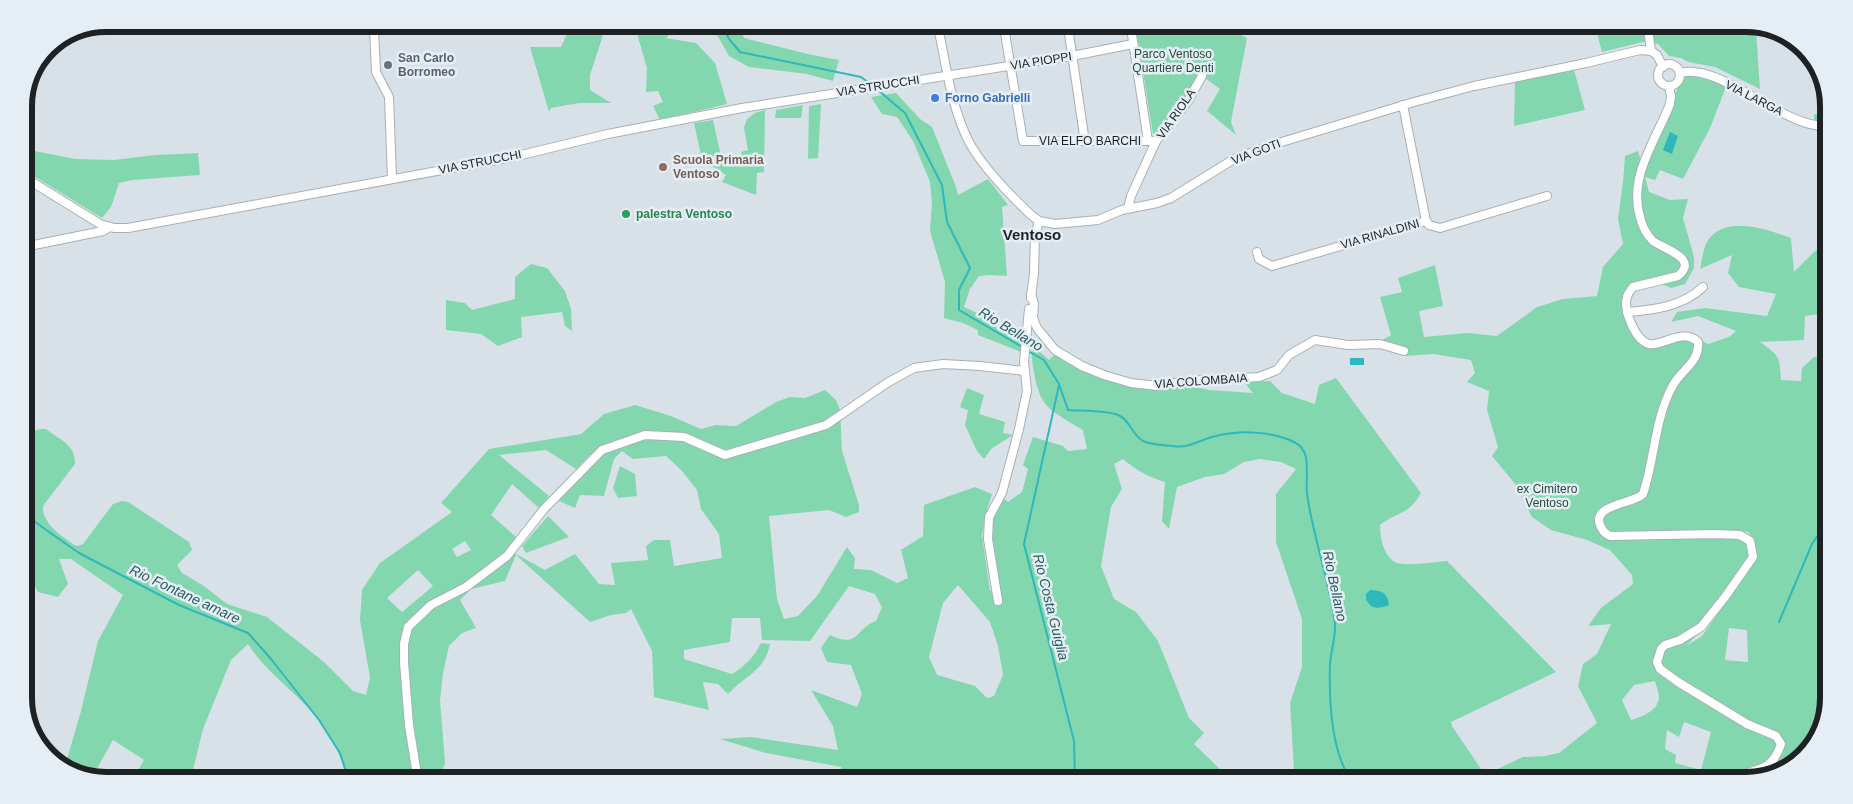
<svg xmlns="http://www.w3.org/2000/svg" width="1853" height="804" font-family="Arial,sans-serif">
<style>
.green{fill:#83d7af;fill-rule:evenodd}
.water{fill:#2eb8bb}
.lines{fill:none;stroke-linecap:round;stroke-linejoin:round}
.stream{stroke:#2eb8bb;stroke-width:2}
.minor-casing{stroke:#a7afb6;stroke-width:10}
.minor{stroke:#fff;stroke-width:8}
.worship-dot{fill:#6b7280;stroke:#e6eef5;stroke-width:2}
.shop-dot{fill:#3f7fe0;stroke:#e6eef5;stroke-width:2}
.education-dot{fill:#8d6e63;stroke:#e6eef5;stroke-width:2}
.leisure-dot{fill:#2e9e5b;stroke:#e6eef5;stroke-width:2}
.labels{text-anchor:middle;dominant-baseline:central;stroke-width:5;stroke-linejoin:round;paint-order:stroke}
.park-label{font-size:12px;fill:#224c39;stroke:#e6eef5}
.worship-label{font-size:12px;font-weight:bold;fill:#5b616d;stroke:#e6eef5;text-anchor:start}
.street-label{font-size:12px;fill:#1f2225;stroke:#e6eef5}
.shop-label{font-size:12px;font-weight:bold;fill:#366cbe;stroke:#e6eef5;text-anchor:start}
.education-label{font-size:12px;font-weight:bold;fill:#785e54;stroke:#e6eef5;text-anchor:start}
.leisure-label{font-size:12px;font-weight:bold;fill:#27864d;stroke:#e6eef5;text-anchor:start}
.water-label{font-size:14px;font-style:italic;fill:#275d5e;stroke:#e6eef5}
.quarter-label{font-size:15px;font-weight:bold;fill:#1f2225;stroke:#e6eef5}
.rim{fill:none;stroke:#1f2225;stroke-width:6}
</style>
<rect width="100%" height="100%" fill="#d9e1e8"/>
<!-- green -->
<g class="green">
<path d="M 571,25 L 606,26 L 590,75 L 590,90 L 611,103 L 579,103 L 551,108 L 549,112 L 530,47 L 561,47 Z"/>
<path d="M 638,26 L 678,26 L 666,38 L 696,43 L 715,63 L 727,104 L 660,120 L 653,106 L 663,102 L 658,91 L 646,92 L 647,68 L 638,37 Z"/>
<path d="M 712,26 L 739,26 L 744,38 L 812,55 L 839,60 L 833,81 L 807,74 L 749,67 L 729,56 Z"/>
<path d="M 1136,28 L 1233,28 L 1235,32 L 1247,38 L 1231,122 L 1236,135 L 1207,111 L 1220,89 L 1202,76 L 1161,136 L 1153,134 Z"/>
<path d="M 1596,29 L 1756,30 L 1760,89 L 1715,67 L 1688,62 L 1681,58 L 1669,56 L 1658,44 L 1643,42 L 1602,52 Z"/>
<path d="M 1574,70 L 1585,110 L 1514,126 L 1515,82 Z"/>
<path d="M 1683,75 L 1699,76 L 1726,87 L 1710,128 L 1683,179 L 1660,170 L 1655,180 L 1645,177 L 1649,192 L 1670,200 L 1688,199 L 1683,218 L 1694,257 L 1694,268 L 1685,284 L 1671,288 L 1654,281 L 1633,287 L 1627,312 L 1647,343 L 1692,335 L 1708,344 L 1729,337 L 1736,331 L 1698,316 L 1671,322 L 1677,312 L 1705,308 L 1767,316 L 1776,294 L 1739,287 L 1728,273 L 1732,255 L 1700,269 C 1702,260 1703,249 1707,242 C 1724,214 1766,229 1791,238 L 1794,272 L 1815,251 L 1828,244 L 1827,313 L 1805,316 L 1804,340 L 1760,342 C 1781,357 1779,356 1781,380 L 1801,381 L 1802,368 L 1814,357 L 1827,356 L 1823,729 L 1822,731 L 1818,730 L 1811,738 L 1812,743 L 1793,766 L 1747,780 L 1283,779 L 1294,770 L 1290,703 L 1302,667 L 1302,619 L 1276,542 L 1276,494 L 1296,469 L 1281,462 L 1259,459 L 1244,462 L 1224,474 L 1205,477 L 1177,487 L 1169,529 L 1162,521 L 1165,482 C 1148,477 1136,470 1123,459 L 1114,464 L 1122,489 L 1111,507 L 1101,566 L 1114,599 L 1136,612 L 1158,641 L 1189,718 L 1204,733 L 1194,744 L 1229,778 L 841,777 L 841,767 L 766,753 L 720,739 L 751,737 L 838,750 L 833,726 L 811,690 L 857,707 L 862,694 L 851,665 L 827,662 L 821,648 L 830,635 C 860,649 854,629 876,621 L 882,607 L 875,594 L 849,586 L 810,641 L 762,640 L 760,618 L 732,618 L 730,642 L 684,650 L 684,659 L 732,674 C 745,666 754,657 761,643 L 770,644 C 765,671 746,675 728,694 L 718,684 L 703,682 L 709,710 L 654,697 L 652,651 L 631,609 L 626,613 L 611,615 L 590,622 L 516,555 L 505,581 L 471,589 L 460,600 L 476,628 L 462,633 L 449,646 L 443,673 L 440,700 L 445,763 L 441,775 L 347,775 C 340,755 332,737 319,720 C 298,693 267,674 248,644 L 231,660 L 203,729 L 192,774 L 136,774 L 144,760 L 113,740 L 94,774 L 75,774 L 65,766 L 81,711 L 98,641 L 123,595 L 71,559 L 59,559 L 68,584 L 58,597 L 38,592 L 24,566 L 24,433 L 41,429 L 46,429 C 60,440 76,445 75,464 L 43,506 C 42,524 61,535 74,545 L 78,546 L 83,544 L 113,504 L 122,501 L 128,502 L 189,542 L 192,550 L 177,565 L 182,573 L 204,586 L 227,604 L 267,617 L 324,662 L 353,691 L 366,695 L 370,678 L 360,620 L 362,590 L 380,563 L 452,512 L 441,503 L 489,449 L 581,434 L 604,414 L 635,405 L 671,416 L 701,429 L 716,425 L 736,426 L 776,402 L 790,397 L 805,398 L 825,390 L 836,400 L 840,410 L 842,451 L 859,505 L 859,512 L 846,517 L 829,510 L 769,516 L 777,599 L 784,619 L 798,616 L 817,596 L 847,547 L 855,558 L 854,569 L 871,570 L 897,583 L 908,578 L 901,550 L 923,536 L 924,505 L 975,487 L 992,494 L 986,513 L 982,535 L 990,591 L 999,588 L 990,537 L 994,515 L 1001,497 L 1008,502 L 1022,492 L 1028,469 L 1023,465 L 1033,437 L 1063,446 L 1068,451 L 1087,449 L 1083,430 C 1073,424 1050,412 1044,402 C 1036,391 1030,358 1032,345 L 1049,360 L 1055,354 L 1079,369 L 1102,378 L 1160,389 L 1188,385 L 1209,390 L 1253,393 L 1244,382 L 1270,381 L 1282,393 L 1315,404 L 1319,385 L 1336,378 L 1421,493 C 1409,515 1398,511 1380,525 C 1380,537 1383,555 1395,562 C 1404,567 1436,562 1447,561 L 1556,672 L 1451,722 L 1452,726 L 1485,775 L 1523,757 L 1545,756 L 1559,753 L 1597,723 L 1578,686 L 1583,664 L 1597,654 L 1611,624 L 1588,626 L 1601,608 L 1633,584 L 1632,575 L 1610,550 L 1587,540 L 1551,530 L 1532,517 L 1524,502 L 1521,491 L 1492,456 L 1498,447 L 1487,410 L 1489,391 L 1467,382 L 1475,373 L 1471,360 L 1433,354 L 1405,356 L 1381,348 L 1369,348 L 1391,335 L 1380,297 L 1402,292 L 1398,278 L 1435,265 L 1443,306 L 1419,311 L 1424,337 L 1468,333 L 1497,336 L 1537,307 L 1563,299 L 1597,296 L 1603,267 L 1623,244 L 1618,219 L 1623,182 L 1625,156 L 1638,151 L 1643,169 L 1648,161 ZM 546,450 L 576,469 L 591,454 L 601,455 L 559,501 L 575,508 L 580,495 L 604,496 L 614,459 L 622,451 L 633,459 L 666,456 L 682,471 L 697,490 L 701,509 L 719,534 L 722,558 L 674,566 L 670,540 L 654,540 L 646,546 L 648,560 L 611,563 L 615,585 L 599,584 L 575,554 L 545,570 L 516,554 L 503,556 L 516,537 L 491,515 L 512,484 L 539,508 L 549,496 L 499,455 ZM 1737,531 L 1748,532 C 1756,542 1758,549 1754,561 L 1702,636 L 1686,646 L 1706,626 L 1734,577 L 1749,557 L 1747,544 L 1740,539 L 1658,538 L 1732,534 ZM 465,541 L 471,550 L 457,557 L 452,549 ZM 418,570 L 433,586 L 402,612 L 387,598 ZM 958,585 L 990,622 L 998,646 L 1003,675 L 994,696 L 987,698 L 975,686 L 937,675 L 929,657 L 943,603 ZM 1729,628 L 1747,630 L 1748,662 L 1725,660 ZM 1655,681 C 1656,686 1659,692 1659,698 C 1658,711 1641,717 1631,720 L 1622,700 L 1634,685 ZM 1684,722 L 1711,732 L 1701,770 L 1675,763 L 1676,755 L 1665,749 L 1667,730 L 1679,737 Z"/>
<path d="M 896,93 L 920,119 L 932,127 L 956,187 L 958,195 L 988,179 L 1008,205 L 1002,207 L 1007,276 L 989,275 L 979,276 L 970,289 L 964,307 L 977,313 L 988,312 L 994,326 L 1022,342 L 1021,352 L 978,335 L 978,330 L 963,323 L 944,318 L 945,282 L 930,231 L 932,203 L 930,182 L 913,141 L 897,117 L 882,114 L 871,97 Z"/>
<path d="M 821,104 L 818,158 L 808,159 L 809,106 Z"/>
<path d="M 803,105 L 801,118 L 775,118 L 776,110 Z"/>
<path d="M 765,110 L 764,172 L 757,173 L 756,195 L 722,182 L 726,175 L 702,160 L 694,123 L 713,120 L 723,165 L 743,161 L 741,152 L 748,150 L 744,128 L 747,119 L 755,113 Z"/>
<path d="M 1814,114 L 1829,115 L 1829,122 L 1814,121 Z"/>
<path d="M 24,149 L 75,159 L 114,160 L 155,155 L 198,153 L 200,175 L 132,180 L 119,183 L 111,207 L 102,218 L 24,170 Z"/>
<path d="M 531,264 L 547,268 L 565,291 L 571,309 L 572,331 L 565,326 L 562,312 L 521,317 L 522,337 L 498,346 L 481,334 L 446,330 L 446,300 L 465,303 L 472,310 L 515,299 L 515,277 Z"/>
<path d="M 967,388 L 984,395 L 979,414 L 1005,422 L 1003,433 L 1013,435 L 991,449 L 984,459 L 977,451 L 965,425 L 968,410 L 960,407 Z"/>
<path d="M 620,466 L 635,474 L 637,496 L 618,498 L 613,488 Z"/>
<path d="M 548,516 L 569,537 L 526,553 L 522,546 Z"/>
</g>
<!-- water -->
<g class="water">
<path d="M 1670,132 L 1678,136 L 1672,154 L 1663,150 Z"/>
<rect x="1350" y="358" width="14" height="7"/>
<path d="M 1370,590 C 1381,590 1388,593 1389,605 C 1379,609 1371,610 1366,599 L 1366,594 Z"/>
</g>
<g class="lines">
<!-- stream -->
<g class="stream">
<path d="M 723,26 L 729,39 L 740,52 L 861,77 L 872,85"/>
<path d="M 878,90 L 905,113 L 942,185 L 947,222 L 970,268 L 959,290 L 959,310 L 1022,347"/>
<path d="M 1028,351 L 1044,360 L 1059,384 L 1068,410 C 1080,411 1111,410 1120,416 C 1130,421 1133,436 1143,441 C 1151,445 1164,445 1173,446 C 1189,449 1201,439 1216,436 C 1241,430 1271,431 1294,442 C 1313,450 1305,478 1307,494 C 1313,537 1329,579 1335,623 C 1336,636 1331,651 1330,664 C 1329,698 1331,749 1350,779"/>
<path d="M 1059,385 L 1024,544 L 1074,741 L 1075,778"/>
<path d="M 24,505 L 35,522 L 79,553 L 179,605 L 248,633 L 271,659 L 319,720 L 340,753 L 347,775"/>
<path d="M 1779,622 L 1812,544 L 1825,525"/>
</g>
<!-- minor casing -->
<g class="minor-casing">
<g id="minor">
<path d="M 938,27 C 946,64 951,107 969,142 C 983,168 1010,195 1031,215 L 1039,221 L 1055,224 L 1098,220 L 1122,210 L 1157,203 L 1171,198 L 1234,159 L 1275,144 L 1414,102 L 1474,86 L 1586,63 L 1640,50 L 1651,51 L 1657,55 L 1663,67"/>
<path d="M 1004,27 L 1023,141 L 1156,141"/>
<path d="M 1068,27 L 1085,142"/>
<path d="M 1131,28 L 1148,141"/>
<path d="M 1648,29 L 1651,51"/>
<path d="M 374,30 L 376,72 L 389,97 L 392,179"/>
<circle cx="1669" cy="75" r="11"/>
<path d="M 1680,73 C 1722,62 1784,130 1829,126"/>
<path d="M 1669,86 L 1671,96 L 1670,104 C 1656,140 1628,177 1640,217 C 1642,226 1647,235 1653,241 C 1663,249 1700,258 1678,276 L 1633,287 C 1631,290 1628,293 1627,297 C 1623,310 1635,340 1649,344 C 1663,347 1682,327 1698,342 C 1700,363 1680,370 1672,387 C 1654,421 1655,459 1643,494 C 1634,504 1592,504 1600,525 C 1603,531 1604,533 1610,536 L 1714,534 L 1740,535 L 1750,541 L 1753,557 L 1725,597 L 1701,627 L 1680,640 L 1665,645 L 1661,649 L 1657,662 L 1660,669 L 1678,682 L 1747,724 L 1776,736 L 1781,744 C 1771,775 1753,767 1731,780"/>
<path d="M 24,177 L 100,224 L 114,228 L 128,228 L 513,157 L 608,134 L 742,108 L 1072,56 L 1133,44"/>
<path d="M 1128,208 L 1131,196 L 1156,141 L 1188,101 L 1202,76"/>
<path d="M 1426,221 L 1429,225 L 1440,228 L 1547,196"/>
<path d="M 24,247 L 103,231 L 110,227"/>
<path d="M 1257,252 L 1259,259 L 1272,266 L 1426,221 L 1403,105"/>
<path d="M 1031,294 L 1034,304 L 1033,318 L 1037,328 L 1055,350 L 1082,366 L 1104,375 L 1131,383 L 1158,386 L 1186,381 L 1259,377 L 1277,370 L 1289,355 L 1315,340 L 1348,345 L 1380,344 L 1404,351"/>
<path d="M 1031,298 L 1034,273 L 1035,235 L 1039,221"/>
<path d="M 1627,312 C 1655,310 1683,306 1703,287"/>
<path d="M 998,601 L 988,539 L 989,517 L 1002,493 L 1019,429 L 1027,391 L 1024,361 L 1029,309"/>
<path d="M 417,775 L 409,725 L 404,662 L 404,644 L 408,627 L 431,605 L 466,587 L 507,556 L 544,509 L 602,450 L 645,435 L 684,437 L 725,455 L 826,425 L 887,383 L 914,368 L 943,364 L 980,366 L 1024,371"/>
</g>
</g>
<!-- minor -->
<use href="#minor" class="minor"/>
</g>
<!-- markers -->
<circle class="worship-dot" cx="388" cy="65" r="5"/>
<circle class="shop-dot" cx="935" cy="98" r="5"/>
<circle class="education-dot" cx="663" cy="167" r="5"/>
<circle class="leisure-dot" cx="626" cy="214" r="5"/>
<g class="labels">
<!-- park labels -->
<g class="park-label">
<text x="1173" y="54">Parco Ventoso<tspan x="1173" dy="14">Quartiere Denti</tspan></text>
<text x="1547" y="489">ex Cimitero<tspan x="1547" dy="14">Ventoso</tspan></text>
</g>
<!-- worship labels -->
<g class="worship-label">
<text x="398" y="58">San Carlo<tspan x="398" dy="14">Borromeo</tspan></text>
</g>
<!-- street labels -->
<g class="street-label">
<text transform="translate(1041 61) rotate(-9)">VIA PIOPPI</text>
<text transform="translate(878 86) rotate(-9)">VIA STRUCCHI</text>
<text transform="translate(1754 98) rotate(27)">VIA LARGA</text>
<text transform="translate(1176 114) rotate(-55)">VIA RIOLA</text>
<text x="1090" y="141">VIA ELFO BARCHI</text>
<text transform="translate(1256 152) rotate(-21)">VIA GOTI</text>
<text transform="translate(480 162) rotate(-11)">VIA STRUCCHI</text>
<text transform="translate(1380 234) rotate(-16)">VIA RINALDINI</text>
<text transform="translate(1201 381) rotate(-4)">VIA COLOMBAIA</text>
</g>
<!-- shop labels -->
<g class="shop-label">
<text x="945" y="98">Forno Gabrielli</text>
</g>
<!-- education labels -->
<g class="education-label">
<text x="673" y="160">Scuola Primaria<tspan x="673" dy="14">Ventoso</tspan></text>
</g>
<!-- leisure labels -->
<g class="leisure-label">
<text x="636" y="214">palestra Ventoso</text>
</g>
<!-- water labels -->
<g class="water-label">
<text transform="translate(1011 329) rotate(31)">Rio Bellano</text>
<text transform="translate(1335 586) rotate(78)">Rio Bellano</text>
<text transform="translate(185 594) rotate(25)">Rio Fontane amare</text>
<text transform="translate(1051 607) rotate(76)">Rio Costa Guiglia</text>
</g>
<!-- quarter labels -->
<g class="quarter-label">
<text x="1032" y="234">Ventoso</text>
</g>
</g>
<!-- crop -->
<path d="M0 0H1853V804H0ZM106 32H1746A74 74 0 0 1 1820 106V698A74 74 0 0 1 1746 772H106A74 74 0 0 1 32 698V106A74 74 0 0 1 106 32Z" fill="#e6eef5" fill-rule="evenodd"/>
<path class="rim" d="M106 32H1746A74 74 0 0 1 1820 106V698A74 74 0 0 1 1746 772H106A74 74 0 0 1 32 698V106A74 74 0 0 1 106 32Z"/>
</svg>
